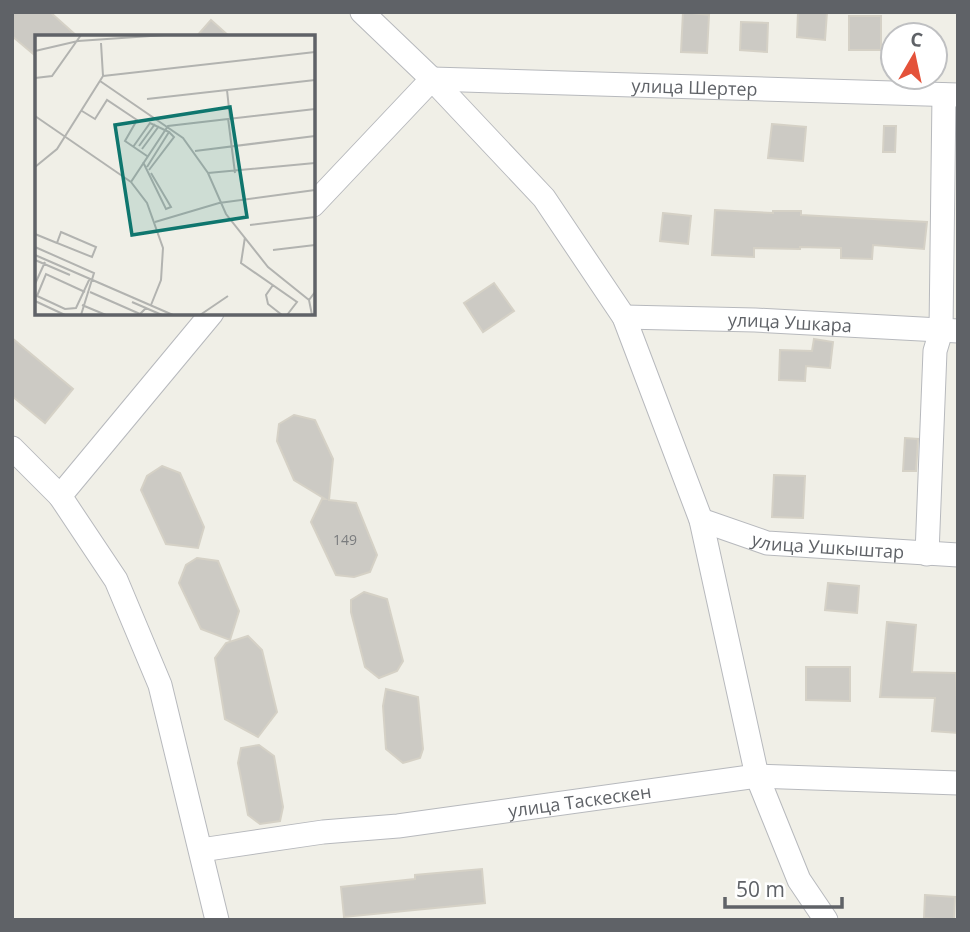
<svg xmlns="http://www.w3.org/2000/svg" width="970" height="932" font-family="'Open Sans',sans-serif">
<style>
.building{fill:#cccac4;stroke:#d5d1c6;stroke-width:2}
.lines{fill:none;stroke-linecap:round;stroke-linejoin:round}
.minor-casing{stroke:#b7b9bd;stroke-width:25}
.minor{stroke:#fff;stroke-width:23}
.labels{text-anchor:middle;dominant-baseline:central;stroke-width:5;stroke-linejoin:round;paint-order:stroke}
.number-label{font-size:14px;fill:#7a7c7e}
.street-label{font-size:18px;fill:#5f6267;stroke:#fff}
.inset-road{fill:none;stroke:#b2b3b0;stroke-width:2}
.view{fill:#0f766e;fill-opacity:0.15;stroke:#0f766e;stroke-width:3.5}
.inset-edge{fill:none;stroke:#5f6267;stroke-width:3.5}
</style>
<rect width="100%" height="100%" fill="#f0efe7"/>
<!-- building -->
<g class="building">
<path d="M 12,12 L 50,12 L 78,37 L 37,37 L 37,57 L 12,36 Z"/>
<path d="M 683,12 L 709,15 L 707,53 L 681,52 Z"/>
<path d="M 798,12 L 827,12 L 825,40 L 797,37 Z"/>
<rect x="849" y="16" width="32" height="34"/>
<path d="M 211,20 L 230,37 L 196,37 Z"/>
<path d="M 741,22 L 768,23 L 767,52 L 740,50 Z"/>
<path d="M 772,124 L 806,127 L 803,161 L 768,158 Z"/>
<path d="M 884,126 L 896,126 L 895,152 L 883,152 Z"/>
<path d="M 715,210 L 773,213 L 773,211 L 801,211 L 801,215 L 927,222 L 924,249 L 873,245 L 872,259 L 841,258 L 841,248 L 800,247 L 800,249 L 754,248 L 754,257 L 712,255 Z"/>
<path d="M 663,213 L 691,216 L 688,244 L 660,241 Z"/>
<path d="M 494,283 L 514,311 L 483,332 L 464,303 Z"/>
<path d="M 12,338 L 73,389 L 45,423 L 12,396 Z"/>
<path d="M 814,339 L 833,342 L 830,368 L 806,366 L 805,381 L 779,380 L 780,350 L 812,351 Z"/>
<path d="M 294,415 L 315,420 L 333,459 L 329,500 L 356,503 L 377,555 L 370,572 L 354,577 L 336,575 L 311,522 L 322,499 L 325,499 L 294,480 L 277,441 L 279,424 Z"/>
<path d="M 905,438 L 918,439 L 916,471 L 903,471 Z"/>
<path d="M 162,466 L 180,473 L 204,527 L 198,548 L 166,544 L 141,490 L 147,476 Z"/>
<path d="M 774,475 L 805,476 L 803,518 L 772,517 Z"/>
<path d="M 197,558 L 218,561 L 239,611 L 230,640 L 201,629 L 179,583 L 186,565 Z"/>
<path d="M 828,583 L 859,586 L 857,613 L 825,610 Z"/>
<path d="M 364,592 L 387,599 L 403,661 L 397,671 L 379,678 L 365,667 L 351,612 L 351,600 Z"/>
<path d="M 887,622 L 916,625 L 912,672 L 956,673 L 958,733 L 932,731 L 935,698 L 880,697 Z"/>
<path d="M 248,636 L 262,650 L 277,712 L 258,737 L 225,719 L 215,658 L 226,643 Z"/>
<path d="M 806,667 L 850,667 L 850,701 L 806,700 Z"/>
<path d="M 386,689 L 418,697 L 423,749 L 420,758 L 403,763 L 386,749 L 383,706 Z"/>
<path d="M 259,745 L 274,756 L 283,807 L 280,821 L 260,824 L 248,815 L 238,763 L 241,748 Z"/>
<path d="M 482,869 L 485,903 L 344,917 L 341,887 L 415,879 L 415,875 Z"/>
<path d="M 925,895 L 955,897 L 954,920 L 924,918 Z"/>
</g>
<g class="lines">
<!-- minor casing -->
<g class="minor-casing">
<g id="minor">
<path d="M 362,12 L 432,79 L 544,198 L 624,317 L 701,520 L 757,776 L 799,880 L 826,920"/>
<path id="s1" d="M 313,205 L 432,79 L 958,95"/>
<path d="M 212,313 L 60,496 L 116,580 L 160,685 L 217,920"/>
<path id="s2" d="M 624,317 L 755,320 L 958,331"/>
<path d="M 12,448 L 60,496"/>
<path id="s3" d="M 701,520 L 767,543 L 958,555"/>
<path d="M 927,554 L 935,351 L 941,331 L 944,95"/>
<path id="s4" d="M 201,850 L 323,832 L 398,826 L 757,776 L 958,783"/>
</g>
</g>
<!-- minor -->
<use href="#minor" class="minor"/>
</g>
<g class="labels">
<!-- number labels -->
<g class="number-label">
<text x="345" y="539">149</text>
</g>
<!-- street labels -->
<g class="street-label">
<text stroke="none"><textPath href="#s1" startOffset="436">улица Шертер</textPath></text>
<text stroke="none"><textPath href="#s2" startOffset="166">улица Ушкара</textPath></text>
<text stroke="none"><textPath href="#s3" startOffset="131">улица Ушкыштар</textPath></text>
<text stroke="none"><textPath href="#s4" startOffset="382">улица Таскескен</textPath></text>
</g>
</g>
<!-- overview -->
<g transform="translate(35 35)">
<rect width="280" height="280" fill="#f0efe7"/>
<path class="inset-road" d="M 146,0 L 168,0M 0,16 L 43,6 L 130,0M 68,41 L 280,17M 0,43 L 17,41 L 46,0M 65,46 L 148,103 L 173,138 L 191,179 L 233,232 L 274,265M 192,55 L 195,83M 112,64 L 280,45M 47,76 L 60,84 L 72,65 L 102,85 L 90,106 L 112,121M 0,81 L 96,147M 193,83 L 200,138M 104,111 L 120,89M 98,112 L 115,88 L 134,97 L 112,132M 107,114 L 124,91M 160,116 L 280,101M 108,127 L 131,174 L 136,172 L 116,138M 0,132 L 22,114 L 68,41 L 66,8M 114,135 L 139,102 L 134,97M 173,138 L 280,128M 120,187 L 184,168 L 280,155M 215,190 L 280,182M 26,197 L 61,212 L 57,222 L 22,208 ZM 0,199 L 22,208M 210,202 L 206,228 L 262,267 L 252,280M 0,212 L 59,238 L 46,280M 238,215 L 280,210M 0,220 L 138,280M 0,225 L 35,240M 0,249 L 10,227M 238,250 L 231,260 L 233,269 L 247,280M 55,257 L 105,279 L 111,273M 0,260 L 30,274 L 41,273 L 55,243M 2,261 L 11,239 L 50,257M 0,266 L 30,280M 97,267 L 127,280M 47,270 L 71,280M 116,270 L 126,245 L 128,213 L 112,168 L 96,147 L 133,91 L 280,74M 165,280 L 193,261M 277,280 L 274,265 L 280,257"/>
<path class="view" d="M 195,72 L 212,182 L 97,200 L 80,90 Z"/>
<rect width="280" height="280" class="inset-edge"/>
</g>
<!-- border -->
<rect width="970" height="932" fill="none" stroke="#5f6267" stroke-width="28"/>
<!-- north arrow -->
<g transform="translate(914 56) rotate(9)"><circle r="33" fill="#ffffff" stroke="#bfc0c2" stroke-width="2"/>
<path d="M0-5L12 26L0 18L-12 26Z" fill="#e4523a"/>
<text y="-10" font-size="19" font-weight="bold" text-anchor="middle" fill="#5f6267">С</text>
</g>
<!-- scale -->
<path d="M725 897v10h117v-10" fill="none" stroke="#5f6267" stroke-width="3.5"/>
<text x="736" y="897" font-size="21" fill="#5f6267" stroke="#ffffff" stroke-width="5" paint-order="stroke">50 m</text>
</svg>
